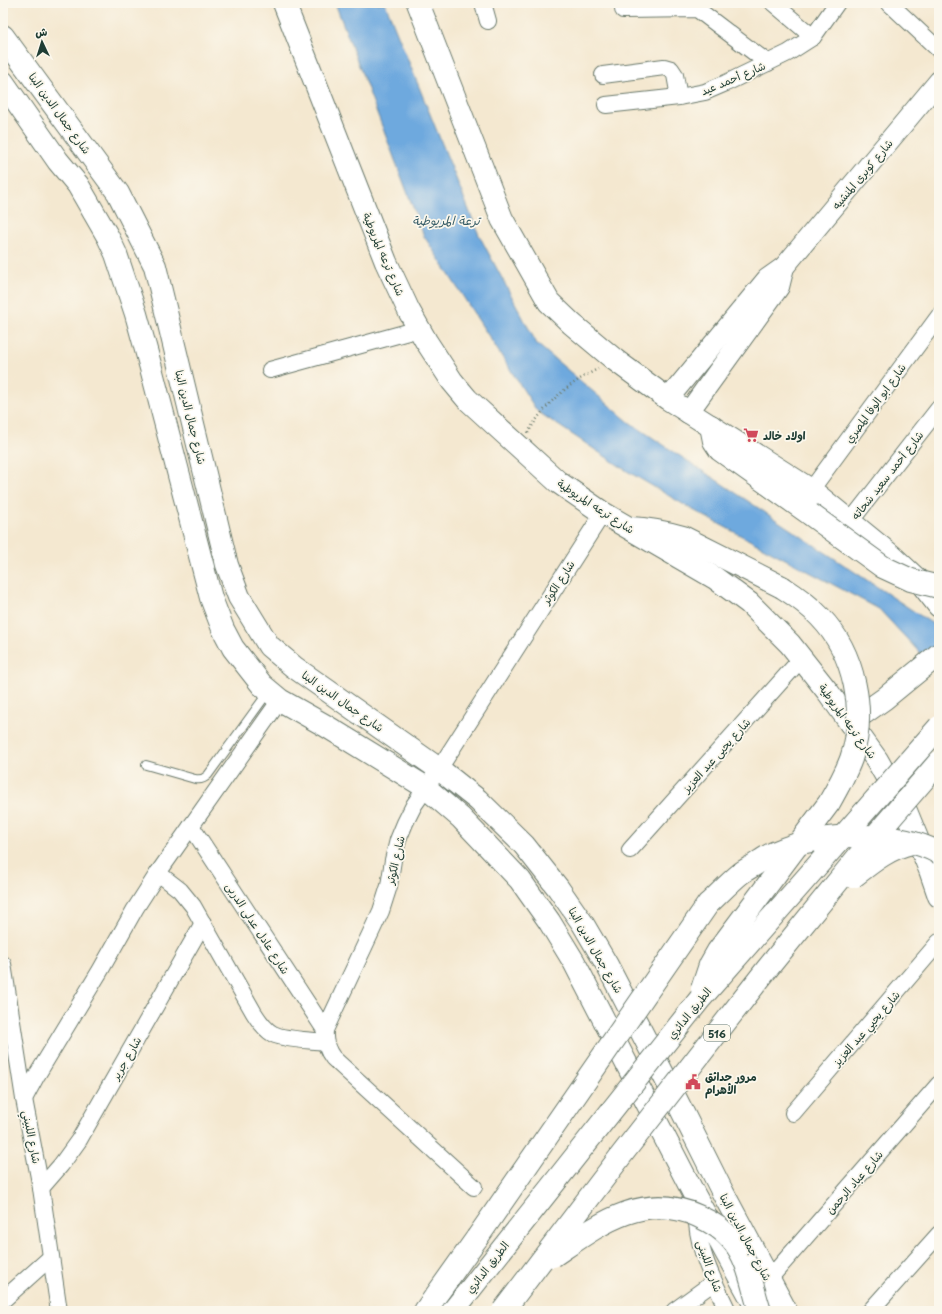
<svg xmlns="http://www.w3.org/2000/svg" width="942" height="1314" font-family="'Playpen Sans','Playpen Sans Arabic',sans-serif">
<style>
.water{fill:#6ea9de;stroke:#467389}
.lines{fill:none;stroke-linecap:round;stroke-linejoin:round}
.service-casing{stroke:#6a796b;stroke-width:10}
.minor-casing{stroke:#6a796b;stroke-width:18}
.tertiary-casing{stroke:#6a796b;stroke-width:22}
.secondary-casing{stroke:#6a796b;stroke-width:24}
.motorway-casing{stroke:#6a796b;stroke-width:24}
.path{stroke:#6a796b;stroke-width:2.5;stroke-dasharray:1 3;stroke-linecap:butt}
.service{stroke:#fff;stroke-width:8}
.minor{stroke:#fff;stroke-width:16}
.tertiary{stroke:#fff;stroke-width:20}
.secondary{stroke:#fff;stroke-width:22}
.motorway{stroke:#fff;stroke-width:22}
.motorway-bridge-casing{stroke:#6a796b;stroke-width:24;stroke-linecap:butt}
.motorway-bridge{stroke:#fff;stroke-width:22}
.labels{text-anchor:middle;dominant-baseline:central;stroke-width:3.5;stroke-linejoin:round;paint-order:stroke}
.shield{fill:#fbf7ec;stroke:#61756b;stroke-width:1}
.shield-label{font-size:10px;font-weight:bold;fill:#1f3d34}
.street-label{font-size:11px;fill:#1f3d34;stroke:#fbf7ec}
.poi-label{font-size:11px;font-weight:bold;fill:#1f3d34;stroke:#fbf7ec;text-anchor:start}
.water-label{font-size:12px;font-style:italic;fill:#375d67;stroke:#fbf7ec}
</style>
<rect width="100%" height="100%" fill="#fbf7ec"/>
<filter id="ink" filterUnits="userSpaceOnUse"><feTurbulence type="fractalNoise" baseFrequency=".025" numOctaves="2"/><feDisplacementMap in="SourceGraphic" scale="8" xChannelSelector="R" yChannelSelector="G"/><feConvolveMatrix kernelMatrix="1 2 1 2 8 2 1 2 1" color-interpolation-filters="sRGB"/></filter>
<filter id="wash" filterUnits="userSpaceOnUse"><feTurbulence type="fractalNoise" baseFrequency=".012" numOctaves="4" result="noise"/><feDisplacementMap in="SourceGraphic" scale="16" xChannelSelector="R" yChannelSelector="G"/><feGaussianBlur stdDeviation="0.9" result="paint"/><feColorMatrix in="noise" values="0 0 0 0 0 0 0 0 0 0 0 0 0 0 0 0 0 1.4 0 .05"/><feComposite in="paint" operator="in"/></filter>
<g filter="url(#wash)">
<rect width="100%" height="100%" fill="#f4e8d0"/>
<!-- water -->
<path class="water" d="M 335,3 L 385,3 L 479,235 L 537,344 L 629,422 L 939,628 L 939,686 L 934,668 L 879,609 L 693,510 L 627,471 L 537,411 L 424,236 Z"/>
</g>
<g filter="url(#ink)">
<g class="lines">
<!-- service casing -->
<g class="service-casing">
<path id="service" d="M 146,765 L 195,779 C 200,780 204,779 208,775 L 269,691"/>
</g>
<!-- minor casing -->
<g class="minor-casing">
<g id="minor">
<path d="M 483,3 L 488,21"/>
<path d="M 773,3 L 813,37"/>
<path d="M 889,3 L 939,50"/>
<path d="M 623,10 L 697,9 L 768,63"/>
<path d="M 603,75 L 664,67 L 671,69 L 675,75 L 679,97"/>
<path d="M 606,105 L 679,97 L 705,92 L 726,83 L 788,53 L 813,37 L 837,3"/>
<path d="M 270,370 L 419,329"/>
<path d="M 811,490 L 939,316"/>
<path d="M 850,522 L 939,408"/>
<path d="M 191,826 L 325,1030"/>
<path d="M 630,850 L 801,659"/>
<path d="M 158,873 L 180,890 L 193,906 L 254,1013 C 259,1021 265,1030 273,1034 C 285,1040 311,1040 324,1042"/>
<path d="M 3,964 L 24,1099 L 41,1188 L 59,1311"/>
<path d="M 24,1099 L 37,1075 L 100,971 L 135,909 L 158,873 L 280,700"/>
<path d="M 793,1113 L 939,942"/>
<path d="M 474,1187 L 333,1058 C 326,1049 324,1041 325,1030 L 381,911 L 389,886 L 393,860 L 398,840 L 405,823 L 414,805 L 439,769 L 603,513"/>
<path d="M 41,1188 L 61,1165 L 79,1140 L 203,923"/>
<path d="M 696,1207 C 696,1247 711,1276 728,1311"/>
<path d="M 769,1279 L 939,1084"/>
<path d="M 3,1300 L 51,1257"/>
<path d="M 674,1311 L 714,1282"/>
<path d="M 870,1311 L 939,1234"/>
</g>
</g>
<!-- tertiary casing -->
<g class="tertiary-casing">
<g id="tertiary">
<path d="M 668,399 L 767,279 L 784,267 L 939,81"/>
<path d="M 688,413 L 779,287 L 784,267"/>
</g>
</g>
<!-- secondary casing -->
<g class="secondary-casing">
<g id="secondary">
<path d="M 284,3 L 386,262 L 409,311 L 426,341 L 452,381 L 467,399 L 558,482 L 603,513 L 715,578 L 749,603 L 790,644 L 828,692 L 877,760 L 906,811 L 930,870 L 939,896"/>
<path d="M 418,3 L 502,219 L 549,302 L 572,324 L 615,360 L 668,399 L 811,490 L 892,556 L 921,583 L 939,606"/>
<path d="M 3,36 L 118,193 L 155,266 L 227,565 L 239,597 L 269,646 L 294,667 L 439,769 L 478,800 L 524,845 L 558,888 L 583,924 L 607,965 L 676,1099 L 723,1193 L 786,1311"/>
<path d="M 3,82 L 58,161 L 78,185 L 108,237 L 116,254 L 136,314 L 151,368 L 211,598 L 223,629 L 233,648 L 262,685 L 280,700 L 326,726 L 425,787 L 461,818 L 520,880 L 549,921 L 574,962 L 695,1196 L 752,1300"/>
<path d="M 850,723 L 884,699 L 939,654"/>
</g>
</g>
<!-- motorway casing -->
<g class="motorway-casing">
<g id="motorway">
<path d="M 711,426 L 714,441 L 720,450 L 810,514"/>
<path d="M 630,528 C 649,529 665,532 683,537 L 782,587"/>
<path d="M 425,1311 L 477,1238"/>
</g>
</g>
<!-- path -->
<path class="path" d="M 528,433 C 544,404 569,383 598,369"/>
<!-- service -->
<use href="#service" class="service"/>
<!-- minor -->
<use href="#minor" class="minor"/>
<!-- tertiary -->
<use href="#tertiary" class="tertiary"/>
<!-- secondary -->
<use href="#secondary" class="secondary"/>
<!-- motorway -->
<use href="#motorway" class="motorway"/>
<!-- motorway-bridge casing -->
<g class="motorway-bridge-casing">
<g id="motorway-bridge">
<path d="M 810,514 L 883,567 L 911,580 L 939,587"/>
<path d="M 853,877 C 872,862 889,848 912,843"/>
<path d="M 702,989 L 710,965 L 718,951 L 829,803 C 837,789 845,775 851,759 C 867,713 855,653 820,617 C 809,605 796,596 782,587"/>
<path d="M 477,1238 L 708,904 C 719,894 729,883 740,874 C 746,869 754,866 760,861 C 765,858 770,854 776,852 C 821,832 895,829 939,853"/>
<path d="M 553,1256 C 597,1226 642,1190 698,1216 C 709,1221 724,1230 732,1240 C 749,1259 752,1288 760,1311"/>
<path d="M 453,1311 L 700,999 L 939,727"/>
<path d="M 503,1311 L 623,1153 L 767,969 L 870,842 L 939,762"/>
</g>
</g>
<!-- motorway-bridge -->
<use href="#motorway-bridge" class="motorway-bridge"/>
</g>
</g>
<!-- icons -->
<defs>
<g id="supermarket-bare" transform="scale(1.2)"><path d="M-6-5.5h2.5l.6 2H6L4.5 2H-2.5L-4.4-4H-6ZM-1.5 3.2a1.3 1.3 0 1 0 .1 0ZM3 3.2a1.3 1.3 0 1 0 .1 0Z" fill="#d1495b" stroke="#fbf7ec" stroke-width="2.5" paint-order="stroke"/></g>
<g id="civic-bare" transform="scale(1.2)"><path d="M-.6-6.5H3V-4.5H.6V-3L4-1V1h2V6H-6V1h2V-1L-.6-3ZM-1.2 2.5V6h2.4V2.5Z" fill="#d1495b" stroke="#fbf7ec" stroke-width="2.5" paint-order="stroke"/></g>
</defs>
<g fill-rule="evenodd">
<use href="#supermarket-bare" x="751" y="435"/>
<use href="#civic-bare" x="693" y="1082"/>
</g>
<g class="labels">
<!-- shield labels -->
<rect class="shield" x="704" y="1025" width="26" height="16" rx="3"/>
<g class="shield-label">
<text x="717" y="1033">516</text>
</g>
<!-- street labels -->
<g class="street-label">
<text transform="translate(733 78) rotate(-23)">شارع أحمد عيد</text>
<text transform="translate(60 113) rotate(54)">شارع جمال الدين البنا</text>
<text transform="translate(862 174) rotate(-50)">شارع كوبرى المنشيه</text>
<text transform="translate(384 254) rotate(67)">شارع ترعه المريوطية</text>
<text transform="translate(875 403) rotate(-54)">شارع ابو الوفا المصري</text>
<text transform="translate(191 417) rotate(76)">شارع جمال الدين البنا</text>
<text transform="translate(887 475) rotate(-52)">شارع أحمد سعيد شحاته</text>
<text transform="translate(596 506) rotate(33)">شارع ترعه المريوطية</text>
<text transform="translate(558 582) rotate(-57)">شارع الكوثر</text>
<text transform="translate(343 701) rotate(35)">شارع جمال الدين البنا</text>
<text transform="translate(848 721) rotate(54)">شارع ترعه المريوطية</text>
<text transform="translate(716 755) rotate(-48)">شارع يحيى عبد العزيز</text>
<text transform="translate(395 860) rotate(-77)">شارع الكوثر</text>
<text transform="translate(258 928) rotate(57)">شارع عادل عدلى الدربى</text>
<text transform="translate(596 950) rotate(60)">شارع جمال الدين البنا</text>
<text transform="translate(689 1013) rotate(-51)">الطريق الدائري</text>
<text transform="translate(866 1028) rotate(-49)">شارع يحيي عبد العزيز</text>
<text transform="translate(126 1058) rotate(-60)">شارع جرير</text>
<text transform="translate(32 1137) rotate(79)">شارع اللبيني</text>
<text transform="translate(854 1182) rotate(-49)">شارع عباد الرحمن</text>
<text transform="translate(746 1237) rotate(62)">شارع جمال الدين البنا</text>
<text transform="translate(710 1266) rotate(70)">شارع اللبينى</text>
<text transform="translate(487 1267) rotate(-52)">الطريق الدائري</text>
</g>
<!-- poi labels -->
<g class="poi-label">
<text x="763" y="435">اولاد خالد</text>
<text x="705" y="1076">مرور حدائق<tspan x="705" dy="13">الأهرام</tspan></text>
</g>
<!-- water labels -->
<g class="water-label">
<text x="446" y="220">ترعة المريوطية</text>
</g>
</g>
<!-- margin -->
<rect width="942" height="1314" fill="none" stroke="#fbf7ec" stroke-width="16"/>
<!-- north arrow -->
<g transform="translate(42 42) rotate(356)" stroke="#fbf7ec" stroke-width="3" paint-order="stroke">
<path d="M0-3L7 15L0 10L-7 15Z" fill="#1f3d34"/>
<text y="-6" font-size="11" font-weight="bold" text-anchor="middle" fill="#1f3d34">ش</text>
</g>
</svg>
